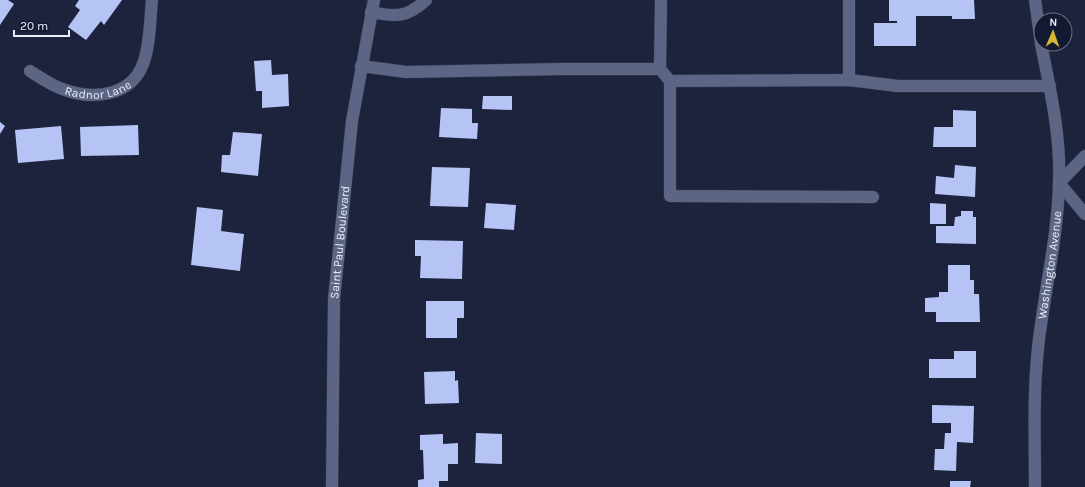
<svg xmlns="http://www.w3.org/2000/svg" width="1085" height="487" font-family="Karla,sans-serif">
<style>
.building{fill:#b6c4f5}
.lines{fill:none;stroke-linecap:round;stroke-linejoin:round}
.minor-casing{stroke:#393d53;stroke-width:13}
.minor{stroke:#5c6583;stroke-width:12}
.labels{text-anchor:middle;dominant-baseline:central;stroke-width:4;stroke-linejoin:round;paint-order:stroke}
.street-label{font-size:12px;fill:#eaeefc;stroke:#141932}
</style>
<rect width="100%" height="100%" fill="#1d233d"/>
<!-- building -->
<g class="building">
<path d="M 0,0 L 8,0 L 14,4 L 0,25 Z"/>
<path d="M 79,0 L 122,0 L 104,25 L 101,21 L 86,40 L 68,27 L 80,10 L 75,6 Z"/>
<path d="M 889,0 L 974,0 L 975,19 L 952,19 L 952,16 L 916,16 L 916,46 L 874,46 L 874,23 L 897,23 L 897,21 L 889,21 Z"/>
<path d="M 271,60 L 272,75 L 288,74 L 289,106 L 262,108 L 262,91 L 256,91 L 254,61 Z"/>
<path d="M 483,96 L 512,96 L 512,110 L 482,109 Z"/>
<path d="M 441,108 L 472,109 L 472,123 L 478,123 L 477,139 L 439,137 Z"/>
<path d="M 953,110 L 976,111 L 976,147 L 933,147 L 934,127 L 953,127 Z"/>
<path d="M 0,122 L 5,126 L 0,134 Z"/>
<path d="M 138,125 L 139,155 L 81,156 L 80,127 Z"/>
<path d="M 61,126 L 64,159 L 18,163 L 15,130 Z"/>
<path d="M 233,132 L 262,134 L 258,176 L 221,172 L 222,155 L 230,155 Z"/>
<path d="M 955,165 L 976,167 L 975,197 L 935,194 L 936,176 L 954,178 Z"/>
<path d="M 432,167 L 470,168 L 468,207 L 430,206 Z"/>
<path d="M 486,203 L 516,205 L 514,230 L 484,228 Z"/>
<path d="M 930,203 L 946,204 L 946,224 L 930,224 Z"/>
<path d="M 197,207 L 223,210 L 221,231 L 244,234 L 240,271 L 191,265 Z"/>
<path d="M 961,211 L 973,211 L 973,217 L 976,217 L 976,244 L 936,243 L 936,226 L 954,226 L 955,217 L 961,216 Z"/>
<path d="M 415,240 L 463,241 L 462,279 L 420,278 L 421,256 L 415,256 Z"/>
<path d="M 948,265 L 970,265 L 970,280 L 974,280 L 974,294 L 979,294 L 980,322 L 936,322 L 936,312 L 925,312 L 925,298 L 939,297 L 939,292 L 948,292 Z"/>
<path d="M 426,301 L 464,301 L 464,318 L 457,318 L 457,338 L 426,338 Z"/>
<path d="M 954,351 L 976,351 L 976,378 L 929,378 L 929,359 L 954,359 Z"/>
<path d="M 455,371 L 455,381 L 458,380 L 459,403 L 425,404 L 424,372 Z"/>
<path d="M 932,405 L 974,406 L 973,443 L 957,442 L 956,471 L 934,470 L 935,449 L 944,449 L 945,433 L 951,433 L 951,423 L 932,423 Z"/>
<path d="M 476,433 L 502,434 L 502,464 L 475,463 Z"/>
<path d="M 443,434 L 443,444 L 458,443 L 458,464 L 448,464 L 448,481 L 439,481 L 439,487 L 418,487 L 418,480 L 424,479 L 423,450 L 420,450 L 420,435 Z"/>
<path d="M 950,481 L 971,481 L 970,487 L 950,487 Z"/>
</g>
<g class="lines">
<!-- minor casing -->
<g class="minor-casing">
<g id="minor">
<path d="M 1035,0 L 1041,43"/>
<path d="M 371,12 C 395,17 407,18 426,0"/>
<path d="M 361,66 L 406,72 L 563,69 L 660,69 L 670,81 L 849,80 L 898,86 L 1050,86"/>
<path d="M 660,69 L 661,0"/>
<path id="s1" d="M 30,71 C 41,78 52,86 65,90 C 94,100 131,96 143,64 C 150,46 150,20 152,0"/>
<path d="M 849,80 L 849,0"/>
<path d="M 670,81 L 670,196 L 873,197"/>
<path d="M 1085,156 L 1059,183 L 1085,214"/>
<path id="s2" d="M 332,487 L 334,299 L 352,121 L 374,0"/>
<path id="s3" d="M 1035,487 C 1035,441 1033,394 1038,348 C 1044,292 1058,237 1059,182 C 1061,136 1050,89 1041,44"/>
</g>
</g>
<!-- minor -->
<use href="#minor" class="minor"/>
</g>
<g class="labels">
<!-- street labels -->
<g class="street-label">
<text stroke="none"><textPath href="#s1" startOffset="74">Radnor Lane</textPath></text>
<text stroke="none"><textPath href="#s2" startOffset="245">Saint Paul Boulevard</textPath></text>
<text stroke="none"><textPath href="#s3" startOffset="223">Washington Avenue</textPath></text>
</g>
</g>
<!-- north arrow -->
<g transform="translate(1053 32) rotate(2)"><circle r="19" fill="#141932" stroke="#6a6e83"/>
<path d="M0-3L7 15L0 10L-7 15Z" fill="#d7b434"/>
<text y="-6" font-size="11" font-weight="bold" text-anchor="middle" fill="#eaeefc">N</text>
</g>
<!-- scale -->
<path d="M14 30v6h55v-6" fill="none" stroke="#eaeefc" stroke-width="2"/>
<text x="20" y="30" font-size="12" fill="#eaeefc" stroke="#141932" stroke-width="3" paint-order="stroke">20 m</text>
</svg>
